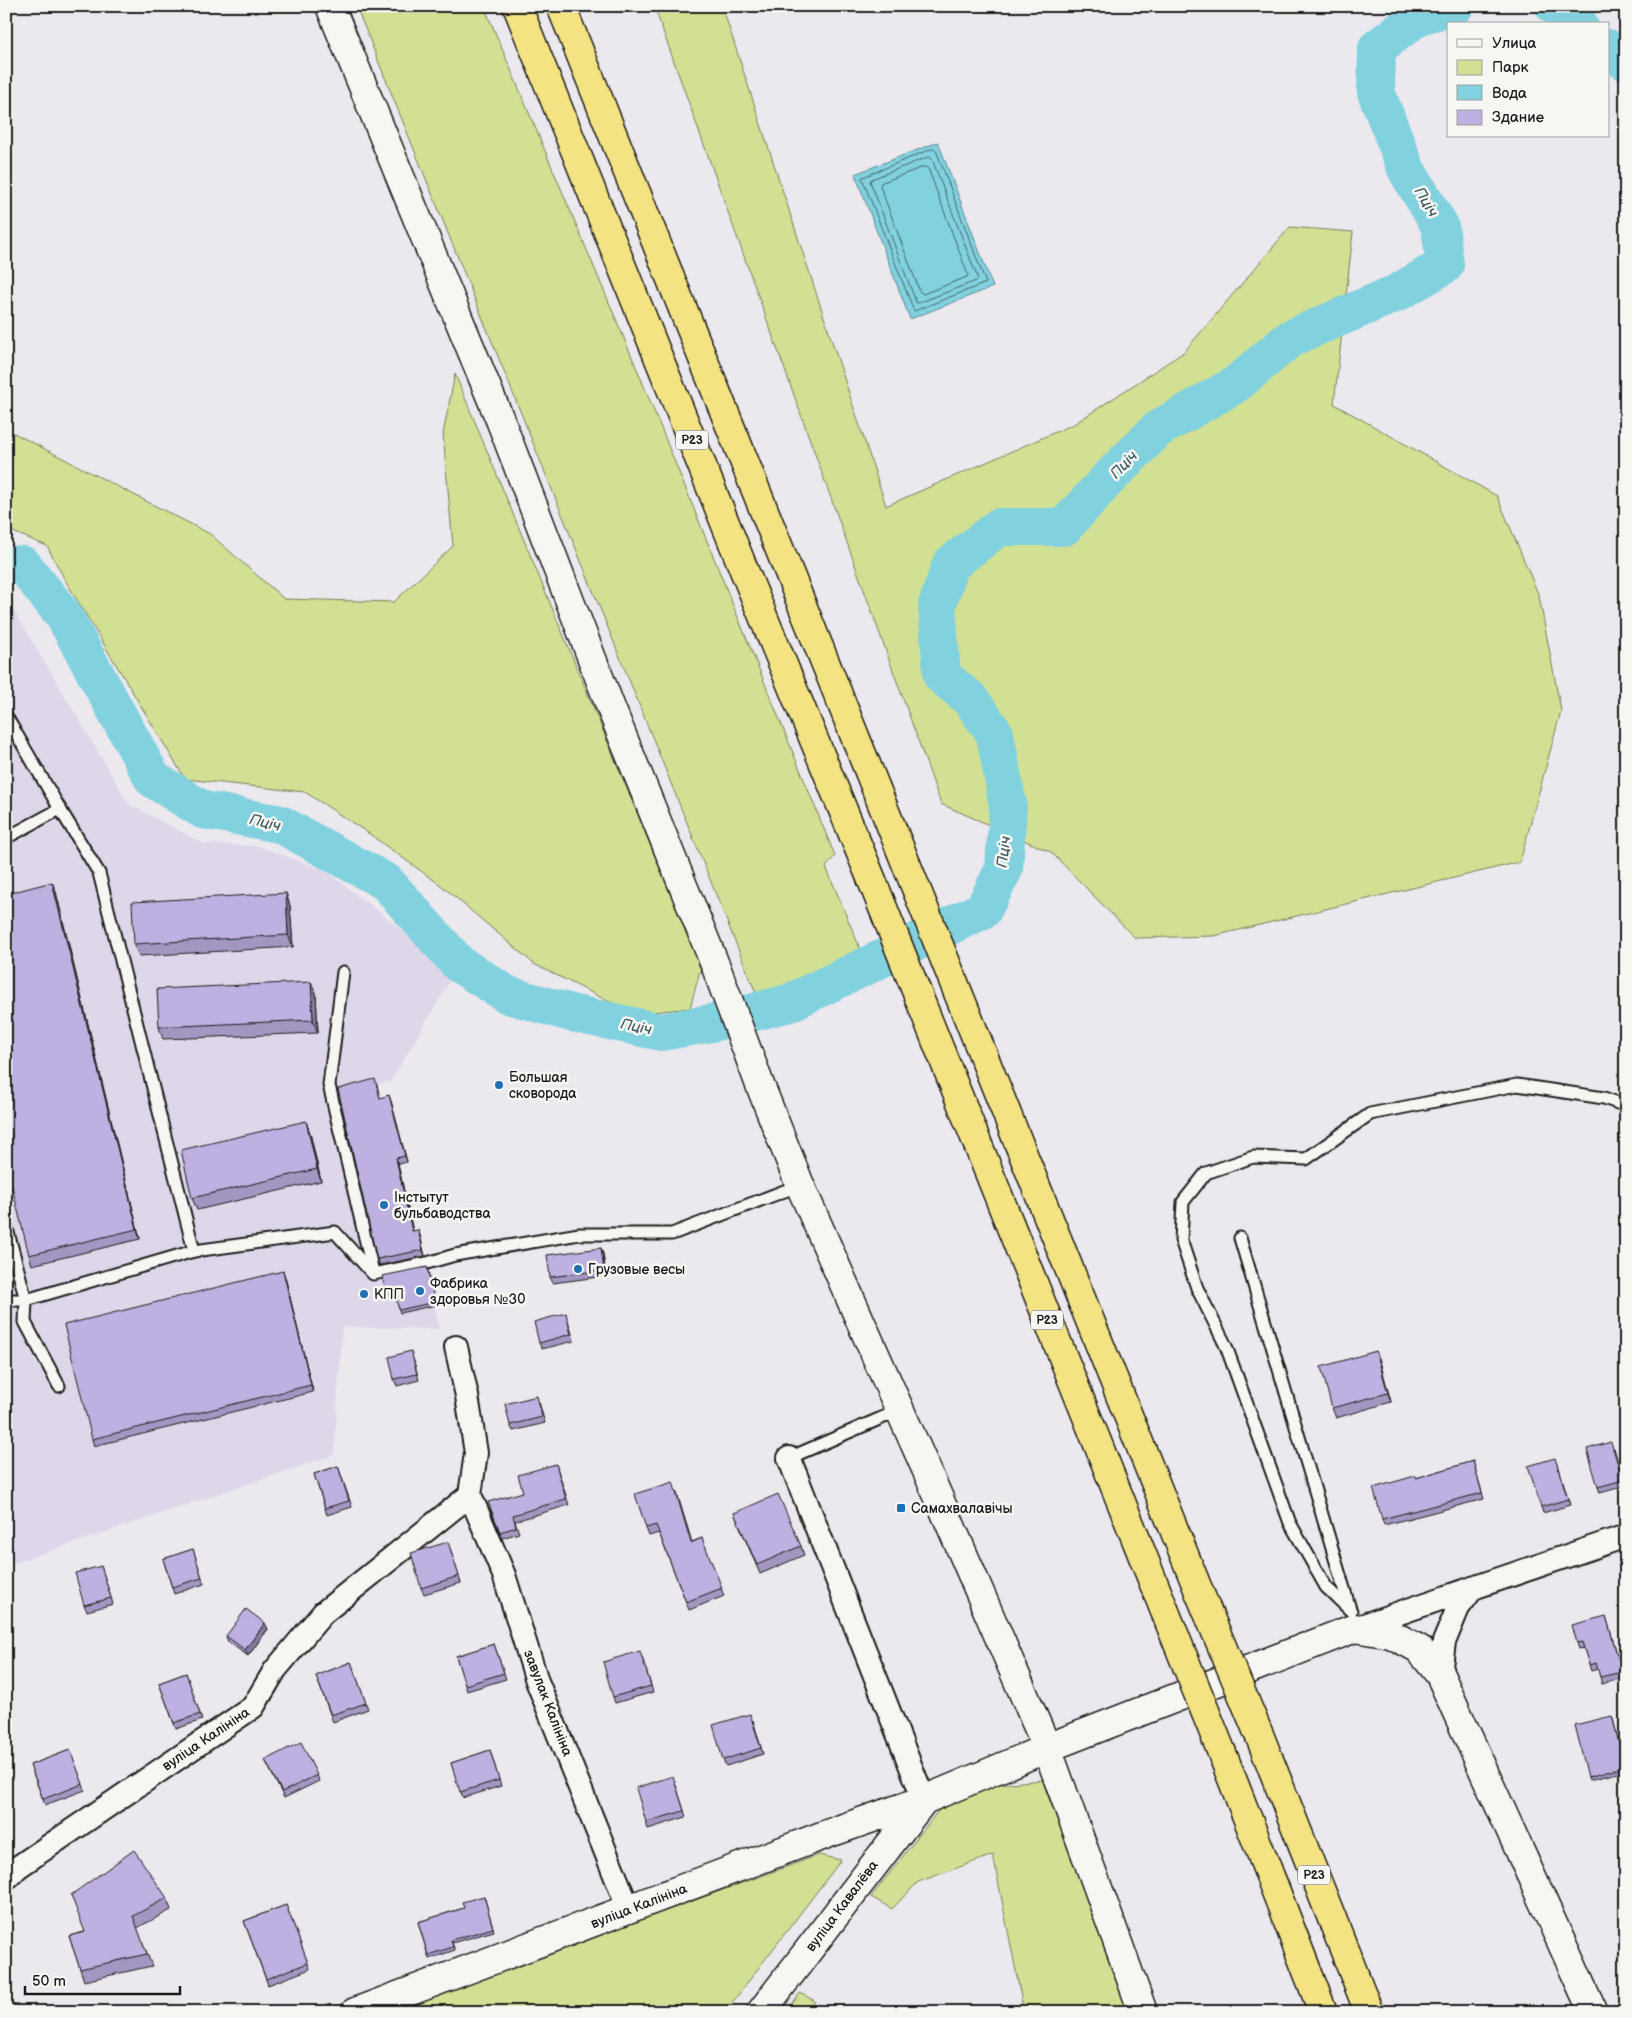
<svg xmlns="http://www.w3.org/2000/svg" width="1632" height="2018" font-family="'Balsamiq Sans',sans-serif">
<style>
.built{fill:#ded7ea}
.green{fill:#d2e094;stroke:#777e58}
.water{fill:#82d1df;stroke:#598991}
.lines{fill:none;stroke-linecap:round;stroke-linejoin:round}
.shore{stroke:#45646a;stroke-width:1}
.river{stroke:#82d1df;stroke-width:38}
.lane-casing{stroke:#1c1c1c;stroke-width:15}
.street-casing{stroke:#1c1c1c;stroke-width:26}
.secondary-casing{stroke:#1c1c1c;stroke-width:31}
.highway-casing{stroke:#1c1c1c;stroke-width:31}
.lane{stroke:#f6f6f2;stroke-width:11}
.street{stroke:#f6f6f2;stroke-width:22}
.secondary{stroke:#f6f6f2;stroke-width:28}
.highway{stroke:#f4e382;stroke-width:28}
.highway-bridge-casing{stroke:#1c1c1c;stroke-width:31;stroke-linecap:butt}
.highway-bridge{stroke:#f4e382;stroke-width:28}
.wall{fill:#a397c1;stroke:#1c1c1c}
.shaded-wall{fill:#857b9d;stroke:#1c1c1c}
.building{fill:#beb0e0;stroke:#1c1c1c}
.poi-dot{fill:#1f6fb2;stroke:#f6f6f2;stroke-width:2}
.labels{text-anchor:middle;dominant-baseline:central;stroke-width:5;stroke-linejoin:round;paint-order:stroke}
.shield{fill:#f6f6f2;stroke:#5d5d5c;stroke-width:1}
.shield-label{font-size:12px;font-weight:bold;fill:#1c1c1c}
.poi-label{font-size:14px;fill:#1c1c1c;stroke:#f6f6f2;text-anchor:start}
.street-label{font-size:14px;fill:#1c1c1c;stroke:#f6f6f2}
.water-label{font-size:15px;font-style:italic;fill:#405b60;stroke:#f6f6f2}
</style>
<rect width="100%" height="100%" fill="#ebe8ee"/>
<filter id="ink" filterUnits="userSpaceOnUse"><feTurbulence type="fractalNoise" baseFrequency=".02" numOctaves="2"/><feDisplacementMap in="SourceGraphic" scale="10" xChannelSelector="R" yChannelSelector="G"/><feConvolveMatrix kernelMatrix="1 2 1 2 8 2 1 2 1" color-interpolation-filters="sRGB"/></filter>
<g filter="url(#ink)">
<!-- built -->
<path class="built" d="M 6,601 L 10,604 L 129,804 L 204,844 L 257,846 L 326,871 L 456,971 L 391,1081 L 377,1085 L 382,1103 L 391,1101 L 407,1162 L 398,1165 L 414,1236 L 420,1235 L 439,1329 L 342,1327 L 334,1455 L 6,1566 Z"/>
<!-- green -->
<g class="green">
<path d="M 356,6 L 484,6 L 637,369 L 835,856 L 826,867 L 862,953 L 787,993 L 758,998 Z"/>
<path d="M 654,6 L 722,6 L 886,506 L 1074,424 L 1184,352 L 1290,227 L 1353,232 L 1334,404 L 1497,496 L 1539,596 L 1561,711 L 1520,862 L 1214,936 L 1135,938 L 1051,852 L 941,804 Z"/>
<path d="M 455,374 L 701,967 L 690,1008 L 634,1014 L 534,964 L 442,886 L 368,833 L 305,792 L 185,779 L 65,580 L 47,546 L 6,529 L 6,429 L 210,534 L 284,599 L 394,602 L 453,546 L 443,434 Z"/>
<path d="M 1042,1780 L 1131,2012 L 1024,2012 L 993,1855 L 918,1882 L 892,1909 L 871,1897 L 956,1788 Z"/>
<path d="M 819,1855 L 841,1860 L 725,2012 L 388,2012 Z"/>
<path d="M 800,1993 L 815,2001 L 809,2012 L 786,2012 Z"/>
</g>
<!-- water -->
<path class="water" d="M 938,142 L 993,287 L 910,319 L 855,174 Z"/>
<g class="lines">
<!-- shore -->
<g class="shore">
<path d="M 932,149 L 936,150 L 986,283 L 914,311 L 862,178 Z"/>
<path d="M 929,157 L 932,159 L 978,279 L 976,281 L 918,303 L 916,302 L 870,181 L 872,179 Z"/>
<path d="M 924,167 L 928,168 L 968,275 L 967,277 L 923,294 L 920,292 L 880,186 L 881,183 Z"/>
</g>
<!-- river -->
<g class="river">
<path d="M 1554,6 L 1560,8 L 1579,24"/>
<path d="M 1608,48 L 1626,62"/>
<path d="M 6,564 L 23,565 L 64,616 L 153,779 L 203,810 L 280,824 L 386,882 L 459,964 L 508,995 L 571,1013 L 661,1032 L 712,1023 L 789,1003 L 983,910 L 1004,869 L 1008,806 L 995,734 L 970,699 L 942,676 L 937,605 L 951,564 L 999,527 L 1064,527 L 1107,480 L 1158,429 L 1235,385 L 1291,338 L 1397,293 L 1445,265 L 1440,226 L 1407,171 L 1376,92 L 1377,48 L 1419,16 L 1455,6"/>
</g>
<!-- lane casing -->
<g class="lane-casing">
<g id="lane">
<path d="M 6,716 L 60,809"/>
<path d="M 6,838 L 60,809 L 99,873 L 194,1251"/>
<path d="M 343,972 L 329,1085 L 373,1272"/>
<path d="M 6,1225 L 26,1300 L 25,1322 L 59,1386"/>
<path d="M 1240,1238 L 1350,1609"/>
<path d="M 6,1300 L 26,1300 L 194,1251 L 335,1232 L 373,1274 L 427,1263 L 455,1255 L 579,1234 L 672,1234 L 800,1185"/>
<path d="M 789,1458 L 900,1410"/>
<path d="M 1351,1611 L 1326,1587 L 1290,1523 L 1226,1346 L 1197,1288 L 1181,1240 L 1183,1202 L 1206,1173 L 1253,1157 L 1306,1159 L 1370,1114 L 1517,1085 L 1604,1098 L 1626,1106"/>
</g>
</g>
<!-- street casing -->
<g class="street-casing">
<g id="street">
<path d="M 456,1347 L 467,1396 L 476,1453 L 470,1495"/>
<path d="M 789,1458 L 924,1800"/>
<path d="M 470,1495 L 504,1575 L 537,1681 L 629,1910"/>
<path d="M 1355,1628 L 1626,1536"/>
<path d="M 1440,1675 L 1444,1642 L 1458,1608 L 1473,1588"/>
<path d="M 6,1879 L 18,1867 L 253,1707 L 275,1670 L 323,1613 L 470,1495"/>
</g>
</g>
<!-- secondary casing -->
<g class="secondary-casing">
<g id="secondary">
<path d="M 330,6 L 501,422 L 611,708 L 716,967 L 760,1085 L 800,1185 L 938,1496 L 1047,1748 L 1143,2012"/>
<path d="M 355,2012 L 835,1831 L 924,1800 L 1047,1748 L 1355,1628 L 1391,1634 L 1419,1649 L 1440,1675 L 1593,2012"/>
<path d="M 761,2012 L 924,1800"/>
</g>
</g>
<!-- highway casing -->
<g class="highway-casing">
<g id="highway">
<path d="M 517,6 L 746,575 L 869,873 L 1164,1609"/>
<path d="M 561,6 L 1200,1594"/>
<path d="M 1260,1737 L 1369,2012"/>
<path d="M 1222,1753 L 1323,2012"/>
</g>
</g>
<!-- lane -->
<use href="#lane" class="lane"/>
<!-- street -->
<use href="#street" class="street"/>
<!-- secondary -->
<use href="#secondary" class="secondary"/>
<!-- highway -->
<use href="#highway" class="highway"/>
<!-- highway-bridge casing -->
<g class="highway-bridge-casing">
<g id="highway-bridge">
<path d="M 1200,1594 L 1260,1737"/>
<path d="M 1164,1609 L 1222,1753"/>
</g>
</g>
<!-- highway-bridge -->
<use href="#highway-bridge" class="highway-bridge"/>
</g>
<!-- wall -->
<g class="wall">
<path d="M 52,882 L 56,892 L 140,1239 L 32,1265 L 29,1255 Z"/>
<path d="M 286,893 L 290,906 L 293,947 L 139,956 L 134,944 Z"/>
<path d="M 311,982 L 316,994 L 318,1033 L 163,1039 L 159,1027 Z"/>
<path d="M 377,1085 L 380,1098 L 391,1101 L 407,1162 L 398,1164 L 413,1231 L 418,1230 L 425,1256 L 380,1265 L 377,1259 Z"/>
<path d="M 310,1133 L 321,1181 L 197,1210 L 192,1198 Z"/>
<path d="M 601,1248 L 603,1254 L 606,1276 L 553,1283 L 550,1277 Z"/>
<path d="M 427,1267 L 436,1305 L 400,1313 L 395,1293 L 387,1295 L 386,1292 Z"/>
<path d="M 285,1277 L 313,1392 L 94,1446 L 92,1439 Z"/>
<path d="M 568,1320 L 574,1341 L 542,1349 L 539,1343 Z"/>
<path d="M 1376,1351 L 1391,1402 L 1336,1418 L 1332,1408 Z"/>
<path d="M 413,1358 L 419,1380 L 397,1386 L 394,1379 Z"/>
<path d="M 539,1402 L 545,1423 L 513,1431 L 510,1425 Z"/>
<path d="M 1614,1448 L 1625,1486 L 1600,1493 L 1598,1487 Z"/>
<path d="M 1473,1461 L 1484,1499 L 1384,1525 L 1382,1519 L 1416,1478 Z"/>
<path d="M 556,1464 L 569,1505 L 515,1521 L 519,1533 L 502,1538 L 490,1508 L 523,1492 Z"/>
<path d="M 1558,1464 L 1570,1505 L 1543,1513 L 1541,1507 Z"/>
<path d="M 338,1466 L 352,1507 L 327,1515 L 314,1474 Z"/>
<path d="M 676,1490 L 692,1542 L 702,1538 L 724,1596 L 689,1610 L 659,1533 L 649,1536 L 646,1528 Z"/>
<path d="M 734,1513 L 801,1546 L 804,1555 L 760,1574 Z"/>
<path d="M 450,1548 L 461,1583 L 424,1594 L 421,1588 Z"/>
<path d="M 193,1549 L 204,1584 L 174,1594 L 163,1559 Z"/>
<path d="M 101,1566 L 113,1604 L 87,1611 L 84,1605 Z"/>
<path d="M 1606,1616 L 1624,1678 L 1602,1684 L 1598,1669 L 1591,1671 L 1584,1648 L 1579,1649 L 1577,1643 Z"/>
<path d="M 268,1629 L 248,1656 L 228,1642 L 226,1636 Z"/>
<path d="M 494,1644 L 506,1679 L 467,1691 L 456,1656 Z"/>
<path d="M 642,1657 L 653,1692 L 615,1703 L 613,1697 Z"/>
<path d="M 351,1662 L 368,1709 L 333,1722 L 316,1676 Z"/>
<path d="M 186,1673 L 202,1720 L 176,1729 L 159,1683 Z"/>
<path d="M 1613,1719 L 1626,1771 L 1589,1780 L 1588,1777 Z"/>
<path d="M 753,1720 L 763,1754 L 726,1766 L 723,1760 Z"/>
<path d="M 70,1750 L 85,1790 L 45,1805 L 30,1765 Z"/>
<path d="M 490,1750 L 501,1786 L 463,1798 L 451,1763 Z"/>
<path d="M 265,1760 L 317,1775 L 319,1781 L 284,1798 Z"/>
<path d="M 675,1782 L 686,1817 L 648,1829 L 646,1822 Z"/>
<path d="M 484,1896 L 494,1931 L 452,1943 L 455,1950 L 429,1959 L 418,1922 L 464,1908 Z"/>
<path d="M 167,1898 L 171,1910 L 137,1928 L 152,1966 L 84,1981 L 69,1936 L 84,1932 Z"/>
<path d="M 286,1905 L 310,1969 L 268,1985 L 244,1921 Z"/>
</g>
<!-- shaded-wall -->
<g class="shaded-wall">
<path d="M 52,882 L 56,892 L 140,1239 L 137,1229 Z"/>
<path d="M 286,893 L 290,906 L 293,947 L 288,935 Z"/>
<path d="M 311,982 L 316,994 L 318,1033 L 313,1020 Z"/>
<path d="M 389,1095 L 391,1101 L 407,1162 L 405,1156 Z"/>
<path d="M 306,1121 L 310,1133 L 321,1181 L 317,1169 Z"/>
<path d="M 396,1158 L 398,1164 L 414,1237 L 412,1231 Z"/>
<path d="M 418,1230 L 420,1235 L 425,1256 L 423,1250 Z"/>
<path d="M 601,1248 L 603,1254 L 606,1276 L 604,1270 Z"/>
<path d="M 283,1271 L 285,1277 L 313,1392 L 311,1385 Z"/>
<path d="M 1376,1351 L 1380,1361 L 1391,1402 L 1388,1393 Z"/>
<path d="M 265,1623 L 268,1629 L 248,1656 L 245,1650 Z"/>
</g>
<!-- building -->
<g class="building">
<path d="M 52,882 L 137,1229 L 29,1255 L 6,1163 L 6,894 Z"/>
<path d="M 286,893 L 288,935 L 134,944 L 132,902 Z"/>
<path d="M 311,982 L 313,1020 L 159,1027 L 157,989 Z"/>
<path d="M 375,1079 L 380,1098 L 389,1095 L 405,1156 L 396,1158 L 412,1231 L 418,1230 L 423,1250 L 377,1259 L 338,1089 Z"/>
<path d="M 306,1121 L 317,1169 L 192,1198 L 181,1150 Z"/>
<path d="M 601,1248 L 604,1270 L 550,1277 L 547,1255 Z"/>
<path d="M 427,1267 L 435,1302 L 399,1310 L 394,1290 L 386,1292 L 382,1276 Z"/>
<path d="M 283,1271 L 311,1385 L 92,1439 L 64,1325 Z"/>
<path d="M 566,1313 L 571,1334 L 539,1343 L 534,1322 Z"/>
<path d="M 411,1351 L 417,1374 L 394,1379 L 389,1357 Z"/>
<path d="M 1376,1351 L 1388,1393 L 1332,1408 L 1321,1367 Z"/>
<path d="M 537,1396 L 542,1417 L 510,1425 L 505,1404 Z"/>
<path d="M 1611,1442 L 1623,1480 L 1598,1487 L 1587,1449 Z"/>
<path d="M 1555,1458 L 1568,1499 L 1541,1507 L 1528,1466 Z"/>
<path d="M 1473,1461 L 1482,1493 L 1382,1519 L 1373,1488 L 1415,1476 L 1416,1478 Z"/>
<path d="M 556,1464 L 566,1499 L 513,1515 L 516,1527 L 500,1532 L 488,1502 L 523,1492 L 518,1475 Z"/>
<path d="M 338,1466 L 349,1501 L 325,1508 L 314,1474 Z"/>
<path d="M 673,1482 L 691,1543 L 702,1538 L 722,1588 L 686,1602 L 656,1525 L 646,1528 L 635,1494 Z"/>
<path d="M 778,1494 L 801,1546 L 757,1565 L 734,1513 Z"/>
<path d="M 448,1542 L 459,1576 L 421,1588 L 411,1553 Z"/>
<path d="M 193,1549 L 202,1578 L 172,1587 L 163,1559 Z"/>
<path d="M 101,1566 L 111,1598 L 84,1605 L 75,1573 Z"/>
<path d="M 246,1609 L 265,1623 L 245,1650 L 226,1636 Z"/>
<path d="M 1606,1616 L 1622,1672 L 1600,1677 L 1596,1663 L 1589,1665 L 1582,1642 L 1577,1643 L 1572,1625 Z"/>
<path d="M 494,1644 L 504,1673 L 465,1685 L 456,1656 Z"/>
<path d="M 640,1651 L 651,1686 L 613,1697 L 603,1662 Z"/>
<path d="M 351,1662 L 366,1703 L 331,1715 L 316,1676 Z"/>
<path d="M 186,1673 L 200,1714 L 174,1723 L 159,1683 Z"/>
<path d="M 750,1714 L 761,1748 L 723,1760 L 713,1725 Z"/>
<path d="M 1612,1716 L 1625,1767 L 1588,1777 L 1575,1725 Z"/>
<path d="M 301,1742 L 317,1775 L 282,1792 L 265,1760 Z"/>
<path d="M 70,1750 L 83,1784 L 43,1799 L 30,1765 Z"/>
<path d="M 490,1750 L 499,1780 L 460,1792 L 451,1763 Z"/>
<path d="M 673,1776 L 684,1811 L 646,1822 L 636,1788 Z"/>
<path d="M 134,1850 L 167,1898 L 133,1916 L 147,1954 L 80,1969 L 69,1936 L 85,1932 L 71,1895 Z"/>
<path d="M 484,1896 L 493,1928 L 451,1940 L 453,1947 L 428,1955 L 418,1922 L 464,1908 L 462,1902 Z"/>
<path d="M 286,1905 L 308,1963 L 266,1979 L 244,1921 Z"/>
<path d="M 239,2008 L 240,2012 L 226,2012 Z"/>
</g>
</g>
<!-- markers -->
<g class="poi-dot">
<circle cx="499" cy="1085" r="5"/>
<circle cx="384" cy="1205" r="5"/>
<circle cx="578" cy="1269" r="5"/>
<circle cx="420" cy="1291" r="5"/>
<circle cx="364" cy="1294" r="5"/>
<rect x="896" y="1503" width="10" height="10" rx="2.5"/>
</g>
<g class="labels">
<!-- shield labels -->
<g class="shield">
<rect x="676" y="430.5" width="32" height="19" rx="4"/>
<rect x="1031" y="1310.5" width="32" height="19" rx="4"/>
<rect x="1298" y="1865.5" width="32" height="19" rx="4"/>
</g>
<g class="shield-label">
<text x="692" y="440">Р23</text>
<text x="1047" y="1320">Р23</text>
<text x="1314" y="1875">Р23</text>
</g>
<!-- poi labels -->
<g class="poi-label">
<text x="509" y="1077">Большая<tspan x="509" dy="16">сковорода</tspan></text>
<text x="394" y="1197">Інстытут<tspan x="394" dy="16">бульбаводства</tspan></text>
<text x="588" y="1269">Грузовые весы</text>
<text x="430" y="1283">Фабрика<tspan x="430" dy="16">здоровья №30</tspan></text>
<text x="374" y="1294">КПП</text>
<text x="911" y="1508">Самахвалавічы</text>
</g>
<!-- street labels -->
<g class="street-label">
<text transform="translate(548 1703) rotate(69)">завулак Калініна</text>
<text transform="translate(206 1739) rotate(-34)">вуліца Калініна</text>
<text transform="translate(639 1906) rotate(-21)">вуліца Калініна</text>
<text transform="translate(842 1906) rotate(-53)">вуліца Кавалёва</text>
</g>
<!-- water labels -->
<g class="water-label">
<text transform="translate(1426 202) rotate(59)">Пціч</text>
<text transform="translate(1124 465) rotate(-46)">Пціч</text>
<text transform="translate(265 823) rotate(14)">Пціч</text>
<text transform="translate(1004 852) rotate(-83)">Пціч</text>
<text transform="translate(636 1027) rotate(12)">Пціч</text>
</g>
</g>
<!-- margin -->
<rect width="1632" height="2018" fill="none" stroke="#f6f6f2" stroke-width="25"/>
<rect x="12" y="12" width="1607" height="1993" fill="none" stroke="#1c1c1c" stroke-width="2" filter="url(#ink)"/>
<!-- legend -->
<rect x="1447" y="22" width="162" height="115" fill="#f6f6f2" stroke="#9f9f9c"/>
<rect x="1457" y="39" width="25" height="8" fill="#f6f6f2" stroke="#9f9f9c"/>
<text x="1492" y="48" font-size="15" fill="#1c1c1c">Улица</text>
<rect x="1457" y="60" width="25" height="15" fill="#d2e094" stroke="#9f9f9c"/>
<text x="1492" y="72" font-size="15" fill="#1c1c1c">Парк</text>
<rect x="1457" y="85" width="25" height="15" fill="#82d1df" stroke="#9f9f9c"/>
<text x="1492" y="98" font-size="15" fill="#1c1c1c">Вода</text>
<rect x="1457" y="110" width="25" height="15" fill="#beb0e0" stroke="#9f9f9c"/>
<text x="1492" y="122" font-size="15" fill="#1c1c1c">Здание</text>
<!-- scale -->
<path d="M25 1986v8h155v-8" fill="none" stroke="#1c1c1c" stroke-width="2.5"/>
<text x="32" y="1986" font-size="15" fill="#1c1c1c" stroke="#f6f6f2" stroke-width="4" paint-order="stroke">50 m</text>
</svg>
